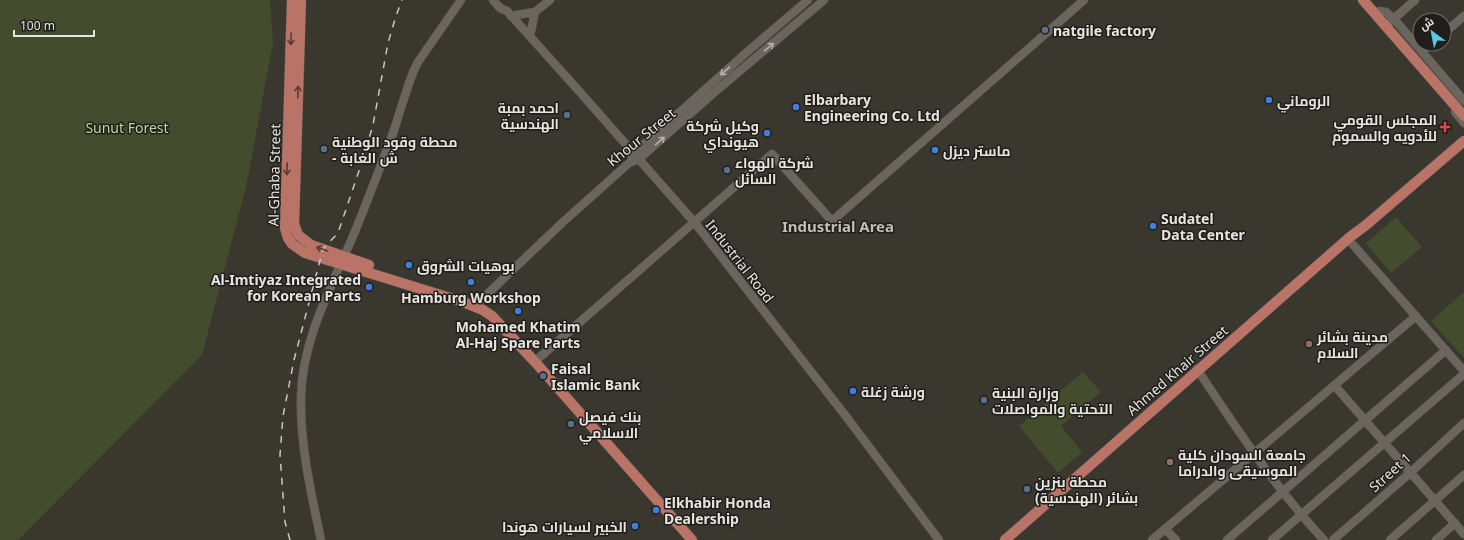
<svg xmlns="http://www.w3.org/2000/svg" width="1464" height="540" font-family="'Noto Sans',Cairo,sans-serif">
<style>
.green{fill:#434c2c}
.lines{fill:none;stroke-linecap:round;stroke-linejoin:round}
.minor-casing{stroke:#58554f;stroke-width:9}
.major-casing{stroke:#58554f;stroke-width:11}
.minor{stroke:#6a665d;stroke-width:8}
.major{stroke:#ba7367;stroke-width:10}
.rail{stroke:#c8c6c0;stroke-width:1.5;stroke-dasharray:7 7;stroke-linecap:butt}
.oneway{stroke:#563c36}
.oneway2{stroke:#b4b2ab}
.service-dot{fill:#5c6f8a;stroke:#201e1b;stroke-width:1.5}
.shop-dot{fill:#3f7fe0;stroke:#201e1b;stroke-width:1.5}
.health-dot{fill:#e0444e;stroke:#201e1b;stroke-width:1.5}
.education-dot{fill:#8d6e63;stroke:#201e1b;stroke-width:1.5}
.labels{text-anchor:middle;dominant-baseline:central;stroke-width:3;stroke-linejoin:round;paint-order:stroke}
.poi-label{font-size:14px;font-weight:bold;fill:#e6e4df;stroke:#201e1b;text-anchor:start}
.park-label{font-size:14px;fill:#c3d699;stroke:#201e1b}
.street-label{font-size:14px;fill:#e6e4df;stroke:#201e1b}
.neighbourhood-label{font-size:15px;font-weight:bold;fill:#c1beb4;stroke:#201e1b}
</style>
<rect width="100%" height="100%" fill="#3a372f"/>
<!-- green -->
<g class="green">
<path d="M 0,0 L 270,0 L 273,43 L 246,187 L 202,355 L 18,540 L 0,540 Z"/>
<path d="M 1396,217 L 1422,247 L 1391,273 L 1366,243 Z"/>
<path d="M 1464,292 L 1464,358 L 1431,321 Z"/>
<path d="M 1083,372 L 1101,392 L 1061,426 L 1082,452 L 1058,473 L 1019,426 Z"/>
</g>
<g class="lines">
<!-- minor casing -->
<g class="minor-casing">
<g id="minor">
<path d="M 493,0 L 500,8 L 507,11 L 579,91 L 695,223 L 845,415 L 939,540"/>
<path d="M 1380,11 L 1386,12 L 1394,19 L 1464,101"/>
<path d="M 511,16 L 535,12 L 550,0"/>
<path d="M 1390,22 L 1415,0"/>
<path d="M 1444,33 L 1464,16"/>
<path d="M 530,36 L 535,12"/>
<path d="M 1422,51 L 1431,44"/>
<path d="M 1455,112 L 1464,123"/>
<path d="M 632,157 L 634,153 L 747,52 L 808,0"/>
<path d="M 1348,239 L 1464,371"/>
<path d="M 480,301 L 563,222 L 629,163 L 639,159 L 716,91 L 824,0"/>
<path d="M 540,357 L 772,154 L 832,221 L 1084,0"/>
<path d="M 1197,369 C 1237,429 1275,488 1324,540"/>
<path d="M 1335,386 L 1464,534"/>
<path d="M 1165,529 L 1176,540"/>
<path d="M 321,540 C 311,493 300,445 301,397 C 302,338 334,282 356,229 C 369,197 381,165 393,133 C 400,112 406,90 414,70 L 418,62 L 461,0"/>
<path d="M 1152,540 L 1416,316"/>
<path d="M 1227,540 L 1446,350"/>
<path d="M 1272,540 L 1464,374"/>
<path d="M 1333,540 L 1410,473 L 1464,423"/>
<path d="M 1390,540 L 1464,475"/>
<path d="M 1436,540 L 1455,523"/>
</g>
</g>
<!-- major casing -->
<g class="major-casing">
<g id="major">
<path d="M 292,0 L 285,228 L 288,238 L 292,244 L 305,253 L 463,302 L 483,310 L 492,316 L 536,363 L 692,540"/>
<path d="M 301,0 L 294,224 L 298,235 L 311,245 L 369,265"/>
<path d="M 1363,0 L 1464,116"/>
<path d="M 1005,540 L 1350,237 L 1366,225 L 1464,141"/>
</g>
</g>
<!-- minor -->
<use href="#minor" class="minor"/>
<!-- major -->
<use href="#major" class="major"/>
<!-- rail -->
<path class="rail" d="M 290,540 L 285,522 L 280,455 L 283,416 L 294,360 L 323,249 L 338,233 L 362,162 L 373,125 L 388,43 L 396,16 L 402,0"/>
</g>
<!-- one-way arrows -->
<defs><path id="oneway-shaft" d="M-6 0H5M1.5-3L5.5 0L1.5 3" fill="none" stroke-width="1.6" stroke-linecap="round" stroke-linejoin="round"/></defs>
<g class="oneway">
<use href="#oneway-shaft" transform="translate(291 39) rotate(92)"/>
<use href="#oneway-shaft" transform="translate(298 92) rotate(-88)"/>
<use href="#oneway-shaft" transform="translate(287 169) rotate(92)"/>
<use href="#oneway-shaft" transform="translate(322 249) rotate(-161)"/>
</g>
<g class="oneway2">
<use href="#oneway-shaft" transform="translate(769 47) rotate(-40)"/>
<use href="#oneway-shaft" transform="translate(725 71) rotate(139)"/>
<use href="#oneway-shaft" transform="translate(660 141) rotate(-41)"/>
</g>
<!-- markers -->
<g class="service-dot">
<circle cx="1045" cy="30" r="4"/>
<circle cx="567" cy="115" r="4"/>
<circle cx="324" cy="149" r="4"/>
<circle cx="727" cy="170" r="4"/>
<circle cx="543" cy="376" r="4"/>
<circle cx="984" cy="400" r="4"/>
<circle cx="571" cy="424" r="4"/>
<circle cx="1027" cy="489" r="4"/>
</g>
<g class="shop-dot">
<circle cx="1269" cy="100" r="4"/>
<circle cx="796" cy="107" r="4"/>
<circle cx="767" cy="133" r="4"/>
<circle cx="935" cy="150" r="4"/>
<circle cx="1153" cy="226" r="4"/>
<circle cx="409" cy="265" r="4"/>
<circle cx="471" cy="282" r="4"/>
<circle cx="369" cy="287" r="4"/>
<circle cx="518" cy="311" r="4"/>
<circle cx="853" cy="391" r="4"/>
<circle cx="656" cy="510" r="4"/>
<circle cx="635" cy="526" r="4"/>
</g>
<path class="health-dot" d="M1443 121h4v4h4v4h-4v4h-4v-4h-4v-4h4z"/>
<g class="education-dot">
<circle cx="1309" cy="344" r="4"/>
<circle cx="1170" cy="462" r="4"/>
</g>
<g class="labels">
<!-- poi labels -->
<g class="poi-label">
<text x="1053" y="30">natgile factory</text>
<text x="804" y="99">Elbarbary<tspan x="804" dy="16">Engineering Co. Ltd</tspan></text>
<text x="1277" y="100">الروماني</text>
<text x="559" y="107" text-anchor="end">احمد بمبة<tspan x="559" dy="16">الهندسية</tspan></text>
<text x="1437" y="119" text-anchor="end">المجلس القومي<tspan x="1437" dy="16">للأدويه والسموم</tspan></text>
<text x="759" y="125" text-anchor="end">وكيل شركة<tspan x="759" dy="16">هيونداي</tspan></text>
<text x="332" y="141">محطة وقود الوطنية<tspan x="332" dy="16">- ش الغابة</tspan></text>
<text x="943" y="150">ماستر ديزل</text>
<text x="735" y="162">شركة الهواء<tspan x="735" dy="16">السائل</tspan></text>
<text x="1161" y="218">Sudatel<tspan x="1161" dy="16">Data Center</tspan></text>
<text x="417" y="265">بوهيات الشروق</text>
<text x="361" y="279" text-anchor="end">Al-Imtiyaz Integrated<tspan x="361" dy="16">for Korean Parts</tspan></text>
<text x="471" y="297" text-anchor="middle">Hamburg Workshop</text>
<text x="518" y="326" text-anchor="middle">Mohamed Khatim<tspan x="518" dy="16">Al-Haj Spare Parts</tspan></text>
<text x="1317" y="336">مدينة بشائر<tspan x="1317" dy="16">السلام</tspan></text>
<text x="551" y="368">Faisal<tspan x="551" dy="16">Islamic Bank</tspan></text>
<text x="861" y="391">ورشة زغلة</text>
<text x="992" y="392">وزارة البنية<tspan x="992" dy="16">التحتية والمواصلات</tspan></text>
<text x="579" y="416">بنك فيصل<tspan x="579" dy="16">الاسلامي</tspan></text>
<text x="1178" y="454">جامعة السودان كلية<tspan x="1178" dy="16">الموسيقى والدراما</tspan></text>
<text x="1035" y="481">محطة بنزين<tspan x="1035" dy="16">بشائر (الهندسية)</tspan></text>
<text x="664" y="502">Elkhabir Honda<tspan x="664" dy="16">Dealership</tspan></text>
<text x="627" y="526" text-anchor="end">الخبير لسيارات هوندا</text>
</g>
<!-- park labels -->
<g class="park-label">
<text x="127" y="127">Sunut Forest</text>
</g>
<!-- street labels -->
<g class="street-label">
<text transform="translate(641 137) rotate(-39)">Khour Street</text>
<text transform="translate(274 175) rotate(-89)">Al-Ghaba Street</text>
<text transform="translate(740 261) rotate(52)">Industrial Road</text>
<text transform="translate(1177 370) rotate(-41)">Ahmed Khair Street</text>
<text transform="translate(1390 472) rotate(-42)">Street 1</text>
</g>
<!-- neighbourhood labels -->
<g class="neighbourhood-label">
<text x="838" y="226">Industrial Area</text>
</g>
</g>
<!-- north arrow -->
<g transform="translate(1432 32) rotate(328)"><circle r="19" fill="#201e1b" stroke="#6f6d69"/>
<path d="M0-3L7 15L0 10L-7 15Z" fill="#5bc7e7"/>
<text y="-6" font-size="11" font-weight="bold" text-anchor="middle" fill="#e6e4df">ش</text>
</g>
<!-- scale -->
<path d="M14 30v6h80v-6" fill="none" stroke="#e6e4df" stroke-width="2"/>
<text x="20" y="30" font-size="12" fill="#e6e4df" stroke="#201e1b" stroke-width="3" paint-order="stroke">100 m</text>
</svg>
